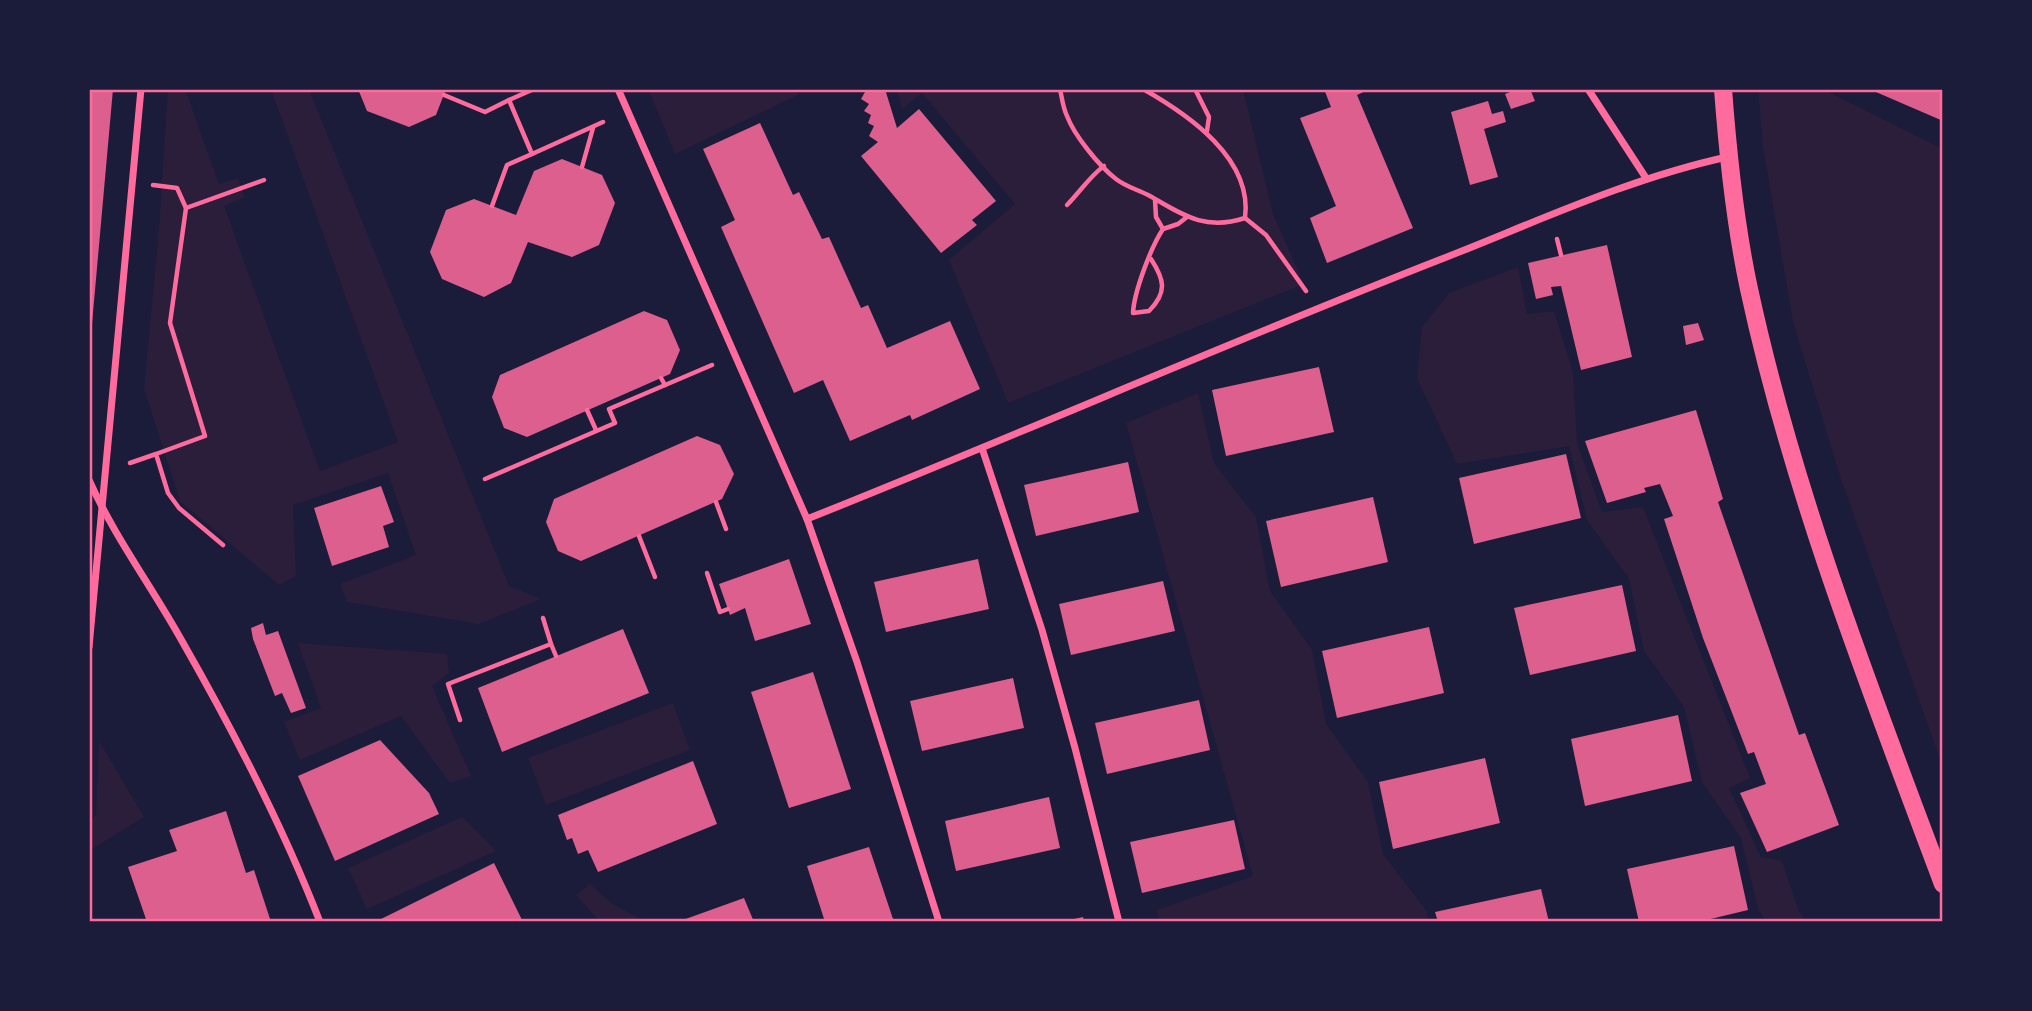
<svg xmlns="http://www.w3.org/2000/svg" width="2032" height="1011" font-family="'Roboto Condensed',sans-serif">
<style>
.green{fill:#2a1e3b}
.building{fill:#dd5f8e}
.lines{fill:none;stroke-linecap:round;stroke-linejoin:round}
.path{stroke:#ff6b9d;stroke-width:4.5}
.minor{stroke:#ff6b9d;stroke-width:7}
.primary{stroke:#ff6b9d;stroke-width:18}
.neatline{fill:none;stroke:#ff6b9d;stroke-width:2.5}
</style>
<rect width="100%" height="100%" fill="#1b1b3a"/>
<!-- green -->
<g class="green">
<path d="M 168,89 L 185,89 L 219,184 L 238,178 L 245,197 L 224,206 L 320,471 L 398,442 L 271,89 L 309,89 L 509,586 L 541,599 L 479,624 L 347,602 L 340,584 L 416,555 L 388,473 L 293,505 L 296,576 L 279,585 L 180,501 L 144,389 L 159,229 Z"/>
<path d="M 648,89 L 793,89 L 800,94 L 675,154 Z"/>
<path d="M 897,89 L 1243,89 L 1273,214 L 1304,284 L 1008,403 L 949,260 L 1015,204 L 922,93 L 902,109 Z"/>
<path d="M 1758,89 L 1822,89 L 1943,149 L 1943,768 L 1840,476 L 1793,322 L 1763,147 Z"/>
<path d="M 1518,267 L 1527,314 L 1554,311 L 1573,372 L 1577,443 L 1602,512 L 1643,507 L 1750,778 L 1729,788 L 1761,857 L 1782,861 L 1798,909 L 1806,922 L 1766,922 L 1758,909 L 1741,838 L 1702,782 L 1684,707 L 1644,651 L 1629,579 L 1587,520 L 1569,446 L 1457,464 L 1417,378 L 1422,327 L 1449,293 Z"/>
<path d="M 1198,393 L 1214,463 L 1256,517 L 1270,591 L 1312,650 L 1326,724 L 1368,782 L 1383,854 L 1426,910 L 1429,922 L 1159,922 L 1157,910 L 1253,876 L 1126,423 Z"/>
<path d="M 298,643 L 447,654 L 449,673 L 432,686 L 471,776 L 450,783 L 401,716 L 300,760 L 284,722 L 321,708 Z"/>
<path d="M 673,703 L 690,750 L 546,805 L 528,758 Z"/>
<path d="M 99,741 L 144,817 L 89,851 L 89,821 L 96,815 Z"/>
<path d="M 462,817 L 496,851 L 367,909 L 348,868 Z"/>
<path d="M 590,884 L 611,903 L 646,922 L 600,922 L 576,895 Z"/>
</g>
<!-- building -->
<g class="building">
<path d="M 89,89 L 113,89 L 91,335 L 89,335 Z"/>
<path d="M 358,89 L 446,89 L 436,115 L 409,127 L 367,111 Z"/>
<path d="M 862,89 L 885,89 L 897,128 L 919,109 L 996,201 L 972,220 L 977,225 L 941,253 L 861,156 L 878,142 L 869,136 L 874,126 L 868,123 L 871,115 L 864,111 L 869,104 L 861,99 L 865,92 Z"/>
<path d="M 1324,89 L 1370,89 L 1357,95 L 1413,228 L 1327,263 L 1310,218 L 1336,206 L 1300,118 L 1331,107 Z"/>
<path d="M 1518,89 L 1530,89 L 1535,101 L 1511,109 L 1505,94 Z"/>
<path d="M 1869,89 L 1943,89 L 1943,121 Z"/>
<path d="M 1488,101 L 1492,114 L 1503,111 L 1506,122 L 1484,129 L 1498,177 L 1470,185 L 1451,112 Z"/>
<path d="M 760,123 L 793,195 L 799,192 L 822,239 L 829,237 L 861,308 L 868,305 L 887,348 L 950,321 L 980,389 L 912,420 L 910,415 L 850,441 L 823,380 L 794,393 L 721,227 L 735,220 L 703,149 Z"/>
<path d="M 562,159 L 602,175 L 615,203 L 599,245 L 572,257 L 528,242 L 511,283 L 484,297 L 442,279 L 430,252 L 446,210 L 474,199 L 516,215 L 534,171 Z"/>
<path d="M 1607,245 L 1632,357 L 1581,370 L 1561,286 L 1551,287 L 1553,295 L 1536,299 L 1528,263 Z"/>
<path d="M 644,311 L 667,320 L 680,350 L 670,374 L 527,437 L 504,428 L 492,397 L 500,375 Z"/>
<path d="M 1698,323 L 1704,340 L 1686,345 L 1683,326 Z"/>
<path d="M 1319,367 L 1334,432 L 1226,456 L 1212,390 Z"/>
<path d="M 1696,410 L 1723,499 L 1718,502 L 1799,735 L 1805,733 L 1839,825 L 1767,852 L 1740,793 L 1766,784 L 1754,752 L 1748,754 L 1703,638 L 1664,519 L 1673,516 L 1660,484 L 1644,488 L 1646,492 L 1607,503 L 1585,441 Z"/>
<path d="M 697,436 L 720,445 L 734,474 L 722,499 L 581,561 L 558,551 L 546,522 L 554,499 Z"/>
<path d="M 1566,454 L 1581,518 L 1474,544 L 1459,478 Z"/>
<path d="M 1128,462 L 1139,512 L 1036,536 L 1024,485 Z"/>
<path d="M 381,486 L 394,522 L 383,526 L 389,547 L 332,566 L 314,508 Z"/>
<path d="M 1373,497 L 1388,562 L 1281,587 L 1266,521 Z"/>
<path d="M 789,559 L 811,624 L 755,641 L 745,608 L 730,615 L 719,584 Z"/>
<path d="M 978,559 L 989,609 L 886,632 L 874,582 Z"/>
<path d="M 1163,581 L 1175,631 L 1071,655 L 1059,604 Z"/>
<path d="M 1622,585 L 1636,651 L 1530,675 L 1514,608 Z"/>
<path d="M 263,623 L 266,635 L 278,631 L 306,708 L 291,713 L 282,693 L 275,696 L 253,639 L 251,628 Z"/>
<path d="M 1429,627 L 1444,693 L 1337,718 L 1322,651 Z"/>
<path d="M 623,629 L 649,693 L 502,752 L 478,688 Z"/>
<path d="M 813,672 L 851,789 L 789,808 L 751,692 Z"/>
<path d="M 1013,678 L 1024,728 L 922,751 L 910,701 Z"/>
<path d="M 1199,700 L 1210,750 L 1107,774 L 1095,723 Z"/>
<path d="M 1678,715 L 1692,781 L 1585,806 L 1571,739 Z"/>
<path d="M 380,740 L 429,793 L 439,814 L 335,861 L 298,776 Z"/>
<path d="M 1485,758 L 1500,823 L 1393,849 L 1379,782 Z"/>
<path d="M 693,761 L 717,824 L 598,872 L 588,850 L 578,854 L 572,838 L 567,840 L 558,815 Z"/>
<path d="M 1049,797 L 1060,848 L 956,871 L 945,821 Z"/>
<path d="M 226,811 L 246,873 L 254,870 L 271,922 L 147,922 L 128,867 L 177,851 L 169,830 Z"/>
<path d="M 1234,820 L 1245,869 L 1142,893 L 1130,842 Z"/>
<path d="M 1734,846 L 1748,910 L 1698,922 L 1639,922 L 1627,869 Z"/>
<path d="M 869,847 L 894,922 L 825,922 L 807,866 Z"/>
<path d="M 494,863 L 523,922 L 375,922 L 488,866 Z"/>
<path d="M 1541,889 L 1549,922 L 1438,922 L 1435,912 Z"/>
<path d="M 744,898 L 754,922 L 680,922 L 680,921 Z"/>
<path d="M 1083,917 L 1084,922 L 1066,922 L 1065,921 Z"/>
</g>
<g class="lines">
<!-- path -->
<g class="path">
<path d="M 534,89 L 509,100 L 532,154 L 603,122"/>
<path d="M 1060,89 C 1062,98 1063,108 1067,116 C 1074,135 1099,166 1116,179 C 1126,187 1139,190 1150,196 C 1183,215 1205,231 1245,218"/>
<path d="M 1143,89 C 1189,115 1253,159 1245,218"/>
<path d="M 1195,89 L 1209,117 L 1207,131"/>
<path d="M 444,95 L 485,112 L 509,100"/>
<path d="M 582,167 L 593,128"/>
<path d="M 153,185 L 177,188 L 186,208 L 170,323 L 205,436 L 156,454 L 168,493 L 179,508 L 223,545"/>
<path d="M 1155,200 L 1156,217 L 1163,229 L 1178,224 L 1187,217"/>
<path d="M 1067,205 C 1079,193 1090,176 1104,166"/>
<path d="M 492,206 L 507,165 L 532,154"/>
<path d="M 186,208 L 264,180"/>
<path d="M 1245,218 L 1266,235 L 1306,291"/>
<path d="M 1557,239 L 1561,255"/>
<path d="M 1151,259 C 1164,279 1168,292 1149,311 L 1133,313 C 1134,292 1151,247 1163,229"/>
<path d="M 661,378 L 665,385"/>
<path d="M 587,410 L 596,430"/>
<path d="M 130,463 L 156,454"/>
<path d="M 485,479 L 615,423 L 609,409 L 712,365"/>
<path d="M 716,502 L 726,529"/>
<path d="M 639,536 L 655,577"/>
<path d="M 707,573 L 720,612 L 728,609"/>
<path d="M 543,618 L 551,644"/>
<path d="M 460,720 L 448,684 L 551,644 L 556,656"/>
</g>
<!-- minor -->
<g class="minor">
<path d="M 618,89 L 807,519 L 857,662 L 939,922"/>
<path d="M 1588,89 L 1646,178"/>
<path d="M 982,448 L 1042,630 L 1075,748 L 1119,922"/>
<path d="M 89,480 C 114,536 152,587 182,641 C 234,732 282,824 320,922"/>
<path d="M 807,519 C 1018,435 1227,343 1439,260 C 1534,223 1627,179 1727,157"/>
<path d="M 89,647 L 141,89"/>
</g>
<!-- primary -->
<path class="primary" d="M 1723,89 C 1728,156 1735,224 1749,289 C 1793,493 1870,689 1943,884"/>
</g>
<!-- border -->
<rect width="2032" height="1011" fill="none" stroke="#1b1b3a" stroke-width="182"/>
<rect x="91" y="91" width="1850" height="829" class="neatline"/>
</svg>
